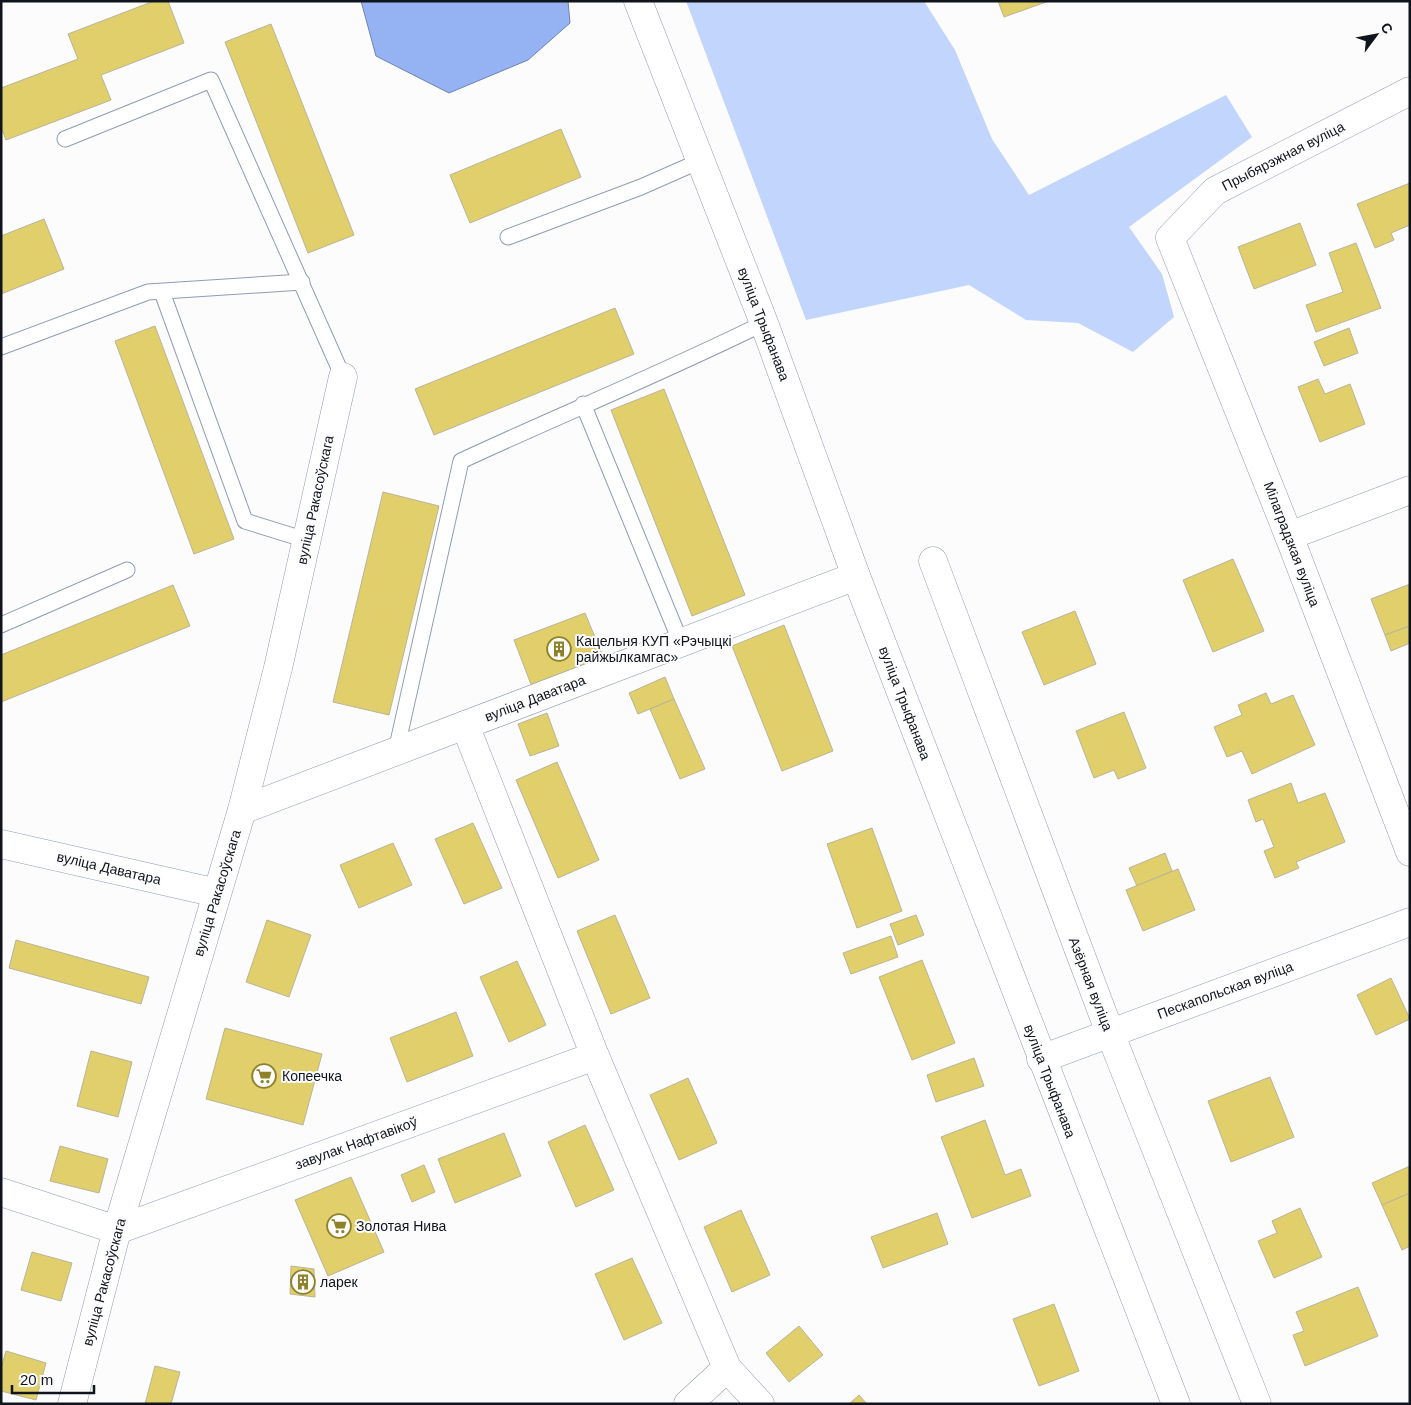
<svg xmlns="http://www.w3.org/2000/svg" width="1411" height="1405" font-family="Arial,sans-serif">
<style>
.green{fill:#c2d5fd}
.water{fill:#95b2f2;stroke:#6d83b2}
.building{fill:#e0cf6b;stroke:#b9b499}
.lines{fill:none;stroke-linecap:round;stroke-linejoin:round}
.lane-casing{stroke:#909cb4;stroke-width:17}
.street-casing{stroke:#909cb4;stroke-width:29}
.secondary-casing{stroke:#909cb4;stroke-width:29}
.lane{stroke:#fff;stroke-width:15}
.street{stroke:#fff;stroke-width:28}
.secondary{stroke:#fff;stroke-width:28}
.labels{text-anchor:middle;dominant-baseline:central;stroke-width:4;stroke-linejoin:round;paint-order:stroke}
.street-label{font-size:14px;fill:#10141d;stroke:#fcfcfc}
.poi-label{font-size:14px;fill:#10141d;stroke:#fcfcfc;text-anchor:start}
</style>
<rect width="100%" height="100%" fill="#fcfcfc"/>
<!-- green -->
<path class="green" d="M 686,1 L 924,1 L 955,50 L 992,139 L 1029,195 L 1226,95 L 1252,137 L 1129,227 L 1162,274 L 1174,317 L 1133,352 L 1078,323 L 1026,320 L 969,285 L 806,320 Z"/>
<!-- water -->
<path class="water" d="M 361,1 L 568,1 L 570,23 L 528,60 L 449,93 L 376,56 Z"/>
<!-- building -->
<g class="building">
<path d="M 154,1 L 168,1 L 184,43 L 101,75 L 111,100 L 6,140 L 1,127 L 1,88 L 78,59 L 68,34 Z"/>
<path d="M 998,1 L 1049,1 L 1004,17 Z"/>
<path d="M 271,24 L 354,235 L 308,253 L 225,42 Z"/>
<path d="M 561,129 L 581,177 L 470,223 L 450,175 Z"/>
<path d="M 1410,183 L 1410,225 L 1391,233 L 1394,240 L 1375,248 L 1357,204 Z"/>
<path d="M 44,219 L 64,269 L 1,294 L 1,236 Z"/>
<path d="M 1300,223 L 1316,265 L 1254,289 L 1238,247 Z"/>
<path d="M 1356,243 L 1381,308 L 1316,332 L 1306,305 L 1343,292 L 1329,253 Z"/>
<path d="M 615,308 L 634,354 L 434,435 L 415,389 Z"/>
<path d="M 155,326 L 234,539 L 194,554 L 115,341 Z"/>
<path d="M 1349,328 L 1358,353 L 1324,366 L 1314,342 Z"/>
<path d="M 1318,379 L 1325,394 L 1350,384 L 1365,424 L 1320,442 L 1298,387 Z"/>
<path d="M 664,389 L 745,595 L 692,616 L 611,410 Z"/>
<path d="M 383,492 L 439,506 L 389,715 L 333,702 Z"/>
<path d="M 1233,559 L 1264,631 L 1213,652 L 1183,580 Z"/>
<path d="M 1410,584 L 1410,626 L 1385,635 L 1371,599 Z"/>
<path d="M 173,585 L 190,626 L 1,702 L 1,655 Z"/>
<path d="M 1075,611 L 1096,664 L 1044,685 L 1022,632 Z"/>
<path d="M 585,613 L 604,659 L 532,687 L 514,640 Z"/>
<path d="M 784,625 L 833,751 L 782,771 L 732,646 Z"/>
<path d="M 1410,626 L 1410,643 L 1391,651 L 1385,635 Z"/>
<path d="M 665,677 L 674,699 L 638,714 L 629,693 Z"/>
<path d="M 1266,693 L 1271,704 L 1293,695 L 1315,745 L 1252,774 L 1242,751 L 1227,757 L 1214,727 L 1242,715 L 1238,705 Z"/>
<path d="M 674,699 L 705,769 L 680,779 L 650,709 Z"/>
<path d="M 1124,712 L 1146,768 L 1118,779 L 1114,770 L 1094,778 L 1076,731 Z"/>
<path d="M 547,713 L 559,746 L 530,756 L 518,724 Z"/>
<path d="M 557,762 L 599,860 L 558,878 L 516,780 Z"/>
<path d="M 1291,783 L 1298,803 L 1325,793 L 1345,842 L 1296,862 L 1299,868 L 1275,878 L 1264,851 L 1274,847 L 1263,819 L 1256,822 L 1248,800 Z"/>
<path d="M 473,823 L 502,888 L 464,904 L 435,839 Z"/>
<path d="M 872,828 L 902,911 L 857,928 L 827,844 Z"/>
<path d="M 393,843 L 412,885 L 359,908 L 340,865 Z"/>
<path d="M 1165,853 L 1172,871 L 1137,886 L 1129,868 Z"/>
<path d="M 1178,869 L 1195,910 L 1143,931 L 1126,890 Z"/>
<path d="M 615,915 L 650,998 L 611,1014 L 577,931 Z"/>
<path d="M 916,915 L 924,935 L 898,945 L 890,924 Z"/>
<path d="M 267,920 L 311,935 L 289,997 L 246,982 Z"/>
<path d="M 891,936 L 898,957 L 851,974 L 843,953 Z"/>
<path d="M 16,940 L 149,977 L 141,1004 L 9,968 Z"/>
<path d="M 922,960 L 955,1043 L 912,1060 L 879,977 Z"/>
<path d="M 517,961 L 546,1025 L 509,1042 L 480,977 Z"/>
<path d="M 1391,978 L 1410,1019 L 1376,1035 L 1357,995 Z"/>
<path d="M 456,1012 L 473,1056 L 407,1082 L 390,1038 Z"/>
<path d="M 225,1028 L 322,1054 L 303,1125 L 206,1099 Z"/>
<path d="M 91,1051 L 132,1062 L 118,1117 L 77,1106 Z"/>
<path d="M 974,1058 L 984,1086 L 936,1102 L 927,1075 Z"/>
<path d="M 1270,1077 L 1294,1137 L 1231,1162 L 1208,1101 Z"/>
<path d="M 688,1078 L 717,1143 L 679,1160 L 650,1095 Z"/>
<path d="M 985,1120 L 1005,1175 L 1021,1169 L 1031,1196 L 972,1218 L 941,1137 Z"/>
<path d="M 585,1125 L 614,1190 L 576,1207 L 548,1142 Z"/>
<path d="M 504,1133 L 521,1176 L 455,1203 L 438,1159 Z"/>
<path d="M 60,1146 L 108,1159 L 99,1193 L 50,1181 Z"/>
<path d="M 424,1165 L 435,1192 L 412,1202 L 401,1175 Z"/>
<path d="M 1410,1166 L 1410,1193 L 1382,1205 L 1372,1183 Z"/>
<path d="M 351,1177 L 384,1252 L 328,1276 L 295,1200 Z"/>
<path d="M 1410,1193 L 1410,1246 L 1402,1250 L 1382,1205 Z"/>
<path d="M 1300,1208 L 1322,1257 L 1274,1278 L 1258,1241 L 1277,1233 L 1272,1221 Z"/>
<path d="M 741,1210 L 770,1275 L 732,1292 L 704,1227 Z"/>
<path d="M 937,1213 L 948,1244 L 883,1268 L 871,1237 Z"/>
<path d="M 32,1252 L 72,1263 L 61,1301 L 21,1290 Z"/>
<path d="M 632,1258 L 662,1323 L 624,1340 L 595,1274 Z"/>
<path d="M 291,1266 L 314,1269 L 315,1297 L 290,1294 Z"/>
<path d="M 1358,1287 L 1378,1336 L 1305,1366 L 1293,1335 L 1304,1331 L 1296,1312 Z"/>
<path d="M 1054,1304 L 1079,1371 L 1039,1386 L 1013,1319 Z"/>
<path d="M 799,1326 L 823,1355 L 789,1382 L 766,1353 Z"/>
<path d="M 6,1351 L 46,1363 L 36,1400 L 1,1391 L 1,1368 Z"/>
<path d="M 155,1366 L 180,1372 L 171,1404 L 145,1404 Z"/>
<path d="M 859,1395 L 867,1404 L 849,1404 Z"/>
</g>
<g class="lines">
<!-- lane casing -->
<g class="lane-casing">
<g id="lane">
<path d="M 65,139 L 211,80 L 343,377"/>
<path d="M 508,237 L 641,187 L 700,161"/>
<path d="M 162,292 L 245,521 L 306,540"/>
<path d="M 1,347 L 148,292 L 302,282"/>
<path d="M 583,404 L 681,643"/>
<path d="M 1,625 L 127,570"/>
<path d="M 396,751 L 461,461 C 562,414 665,372 764,323"/>
</g>
</g>
<!-- street casing -->
<g class="street-casing">
<g id="street">
<path d="M 1410,91 L 1215,191 L 1170,238 L 1289,536 L 1410,852"/>
<path d="M 1289,536 L 1410,490"/>
<path d="M 933,561 L 1110,1033 L 1257,1404"/>
<path d="M 465,725 L 595,1056 L 727,1368 L 760,1404"/>
<path d="M 242,810 L 856,576"/>
<path d="M 1,844 L 217,893"/>
<path d="M 1041,1059 L 1410,922"/>
<path d="M 117,1230 L 242,810 L 278,668 L 343,377"/>
<path d="M 117,1230 L 595,1056"/>
<path d="M 688,1404 L 727,1368"/>
</g>
</g>
<!-- secondary casing -->
<g class="secondary-casing">
<g id="secondary">
<path d="M 638,1 L 764,323 L 856,576 L 1176,1404"/>
<path d="M 1,1192 L 117,1230 L 72,1404"/>
</g>
</g>
<!-- lane -->
<use href="#lane" class="lane"/>
<!-- street -->
<use href="#street" class="street"/>
<!-- secondary -->
<use href="#secondary" class="secondary"/>
</g>
<!-- icons -->
<defs>
<g id="building-ring" transform="scale(1.25)"><circle r="9.5" fill="#fcfcfc" stroke="#8f8128" stroke-width="1.5"/><path d="M-4-6H4V6H1V3H-1V6H-4ZM-2.5-4.3h1.7v1.8h-1.7ZM.8-4.3h1.7v1.8H.8ZM-2.5-1h1.7V.8h-1.7ZM.8-1h1.7V.8H.8Z" fill="#8f8128"/></g>
<g id="supermarket-ring" transform="scale(1.25)"><circle r="9.5" fill="#fcfcfc" stroke="#8f8128" stroke-width="1.5"/><path d="M-6-5.5h2.5l.6 2H6L4.5 2H-2.5L-4.4-4H-6ZM-1.5 3.2a1.3 1.3 0 1 0 .1 0ZM3 3.2a1.3 1.3 0 1 0 .1 0Z" fill="#8f8128"/></g>
</defs>
<g fill-rule="evenodd">
<use href="#building-ring" x="559" y="649"/>
<use href="#supermarket-ring" x="264" y="1076"/>
<use href="#supermarket-ring" x="339" y="1226"/>
<use href="#building-ring" x="303" y="1282"/>
</g>
<g class="labels">
<!-- street labels -->
<g class="street-label">
<text transform="translate(1283 156) rotate(-27)">Прыбярэжная вуліца</text>
<text transform="translate(764 324) rotate(69)">вуліца Трыфанава</text>
<text transform="translate(315 500) rotate(-78)">вуліца Ракасоўскага</text>
<text transform="translate(1292 544) rotate(69)">Мілаградзкая вуліца</text>
<text transform="translate(535 698) rotate(-21)">вуліца Даватара</text>
<text transform="translate(905 703) rotate(69)">вуліца Трыфанава</text>
<text transform="translate(109 868) rotate(13)">вуліца Даватара</text>
<text transform="translate(217 893) rotate(-73)">вуліца Ракасоўскага</text>
<text transform="translate(1091 984) rotate(69)">Азёрная вуліца</text>
<text transform="translate(1225 990) rotate(-20)">Пескапольская вуліца</text>
<text transform="translate(1050 1081) rotate(69)">вуліца Трыфанава</text>
<text transform="translate(356 1143) rotate(-20)">завулак Нафтавікоў</text>
<text transform="translate(104 1282) rotate(-75)">вуліца Ракасоўскага</text>
</g>
<!-- poi labels -->
<g class="poi-label">
<text x="576" y="641">Кацельня КУП «Рэчыцкі<tspan x="576" dy="16">райжылкамгас»</tspan></text>
<text x="282" y="1076">Копеечка</text>
<text x="356" y="1226">Золотая Нива</text>
<text x="320" y="1282">ларек</text>
</g>
</g>
<!-- border -->
<rect width="1411" height="1405" fill="none" stroke="#10141d" stroke-width="5"/>
<!-- north arrow -->
<g transform="translate(1376 35) rotate(58)" stroke="#fcfcfc" stroke-width="4" paint-order="stroke">
<path d="M0-4L9 19L0 12L-9 19Z" fill="#10141d"/>
<text y="-8" font-size="14" font-weight="bold" text-anchor="middle" fill="#10141d">С</text>
</g>
<!-- scale -->
<path d="M12 1385v8h82v-8" fill="none" stroke="#10141d" stroke-width="2.5"/>
<text x="20" y="1385" font-size="15" fill="#10141d" stroke="#fcfcfc" stroke-width="4" paint-order="stroke">20 m</text>
</svg>
